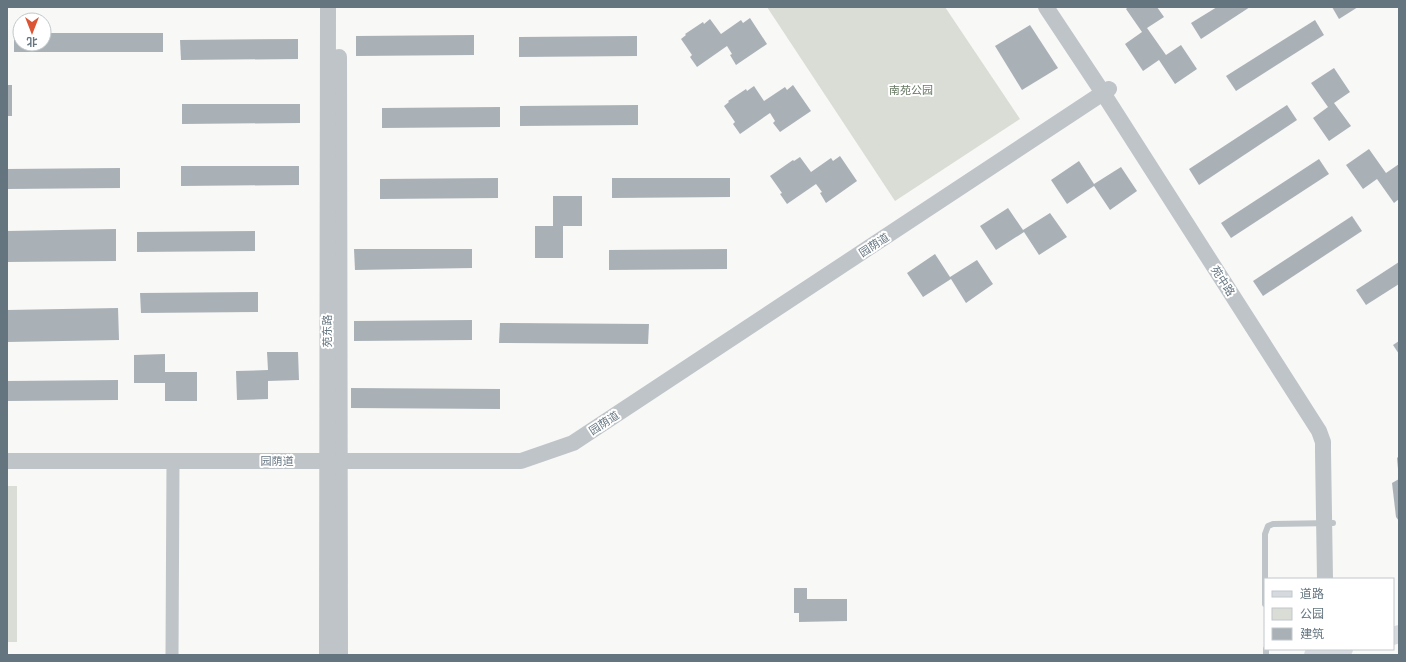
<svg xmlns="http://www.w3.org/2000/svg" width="1406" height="662" font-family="'Space Grotesk','Noto Sans SC',sans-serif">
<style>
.green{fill:#d9ddd5}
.building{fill:#a9b1b7}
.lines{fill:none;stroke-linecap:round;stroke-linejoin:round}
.service{stroke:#bfc4c8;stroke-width:6}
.minor{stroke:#bfc4c8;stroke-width:13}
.tertiary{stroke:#bfc4c8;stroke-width:16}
.secondary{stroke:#d6dade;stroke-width:18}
.labels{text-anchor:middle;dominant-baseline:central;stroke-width:4;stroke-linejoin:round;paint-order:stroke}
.park-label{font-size:11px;fill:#687864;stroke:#fff}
.street-label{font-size:11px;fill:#657580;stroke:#fff}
</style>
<rect width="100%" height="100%" fill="#f8f8f6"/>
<!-- green -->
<g class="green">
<path d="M 767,7 L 945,7 L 1020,119 L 895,201 Z"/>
<rect x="7" y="486" width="10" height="156"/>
</g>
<!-- building -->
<g class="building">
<path d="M 1128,7 L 1157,7 L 1164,17 L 1147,28 L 1166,55 L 1181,45 L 1197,69 L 1175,84 L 1159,60 L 1143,71 L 1125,44 L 1142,32 L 1126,9 Z"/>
<path d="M 1217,7 L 1250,7 L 1201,39 L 1191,23 Z"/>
<path d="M 1332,7 L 1358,7 L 1339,19 Z"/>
<path d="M 750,18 L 767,44 L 736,65 L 730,55 L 732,54 L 727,46 L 697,67 L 690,57 L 692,55 L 681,39 L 686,35 L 685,34 L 703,22 L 704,24 L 710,19 L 721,34 L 741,20 L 743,23 Z"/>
<path d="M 1315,20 L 1324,35 L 1236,91 L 1226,76 Z"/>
<path d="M 1030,25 L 1058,68 L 1022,90 L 995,46 Z"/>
<path d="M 14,32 L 20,32 L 20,44 L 44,44 L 44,33 L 163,33 L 163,52 L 14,52 Z"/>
<path d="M 474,35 L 474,55 L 356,56 L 356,36 Z"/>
<path d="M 637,36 L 637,56 L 519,57 L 519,37 Z"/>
<path d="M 298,39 L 298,59 L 181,60 L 180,40 Z"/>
<path d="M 1334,68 L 1350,92 L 1334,103 L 1351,126 L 1329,141 L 1313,118 L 1328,107 L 1311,83 Z"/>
<rect x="7" y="85" width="5" height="31"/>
<path d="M 793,85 L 811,111 L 780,132 L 773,123 L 775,121 L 770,113 L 740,134 L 733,124 L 735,122 L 724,106 L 729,102 L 728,101 L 746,89 L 747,91 L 754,86 L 764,101 L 785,87 L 787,90 Z"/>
<path d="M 182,104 L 300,104 L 300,123 L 182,124 Z"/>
<path d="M 638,105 L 638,125 L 520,126 L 520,106 Z"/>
<path d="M 1287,105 L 1297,120 L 1199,185 L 1189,169 Z"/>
<path d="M 500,107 L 500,127 L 382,128 L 382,108 Z"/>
<path d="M 1369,149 L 1386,173 L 1399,164 L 1399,199 L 1394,203 L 1377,179 L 1363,189 L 1346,165 Z"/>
<path d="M 840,156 L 857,181 L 826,203 L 820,193 L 822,192 L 816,184 L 787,204 L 780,194 L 782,193 L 770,176 L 793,160 L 794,161 L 800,157 L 811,172 L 831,158 L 833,161 Z"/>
<path d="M 1319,159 L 1329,174 L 1231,238 L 1221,223 Z"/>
<path d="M 1079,161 L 1094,184 L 1121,167 L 1137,191 L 1110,210 L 1094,186 L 1067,204 L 1051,180 Z"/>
<path d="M 181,166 L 299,166 L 299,185 L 181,186 Z"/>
<path d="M 120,168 L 120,188 L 7,189 L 7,169 Z"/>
<path d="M 498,178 L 498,198 L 380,199 L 380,179 Z"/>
<path d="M 612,178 L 730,178 L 730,197 L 612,198 Z"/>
<path d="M 553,196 L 582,196 L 582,226 L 563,226 L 563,258 L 535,258 L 535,226 L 553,226 Z"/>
<path d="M 1008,208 L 1023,230 L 1050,213 L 1067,237 L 1039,255 L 1024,232 L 996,250 L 980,226 Z"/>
<path d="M 1352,216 L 1362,231 L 1263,296 L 1253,281 Z"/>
<path d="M 116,229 L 116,261 L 7,262 L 7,231 Z"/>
<path d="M 255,231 L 255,251 L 137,252 L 137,232 Z"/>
<path d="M 354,249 L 472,249 L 472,268 L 355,270 Z"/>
<path d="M 727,249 L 727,269 L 609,270 L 609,250 Z"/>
<path d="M 935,254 L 950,277 L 977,260 L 993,284 L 966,303 L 951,279 L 923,297 L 907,273 Z"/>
<path d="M 1399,262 L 1399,284 L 1366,305 L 1356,290 Z"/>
<path d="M 258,292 L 258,312 L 141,313 L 140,293 Z"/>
<path d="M 118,308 L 119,340 L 7,342 L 7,310 Z"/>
<path d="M 472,320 L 472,340 L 354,341 L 354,321 Z"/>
<path d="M 500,323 L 649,324 L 648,344 L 499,343 Z"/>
<path d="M 1399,341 L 1399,354 L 1393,345 Z"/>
<path d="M 267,352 L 298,352 L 299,380 L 268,381 L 268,399 L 237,400 L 236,371 L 268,370 Z"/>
<path d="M 165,354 L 165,372 L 197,372 L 197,401 L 165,401 L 165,383 L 134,383 L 134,355 Z"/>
<path d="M 118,380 L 118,400 L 7,401 L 7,381 Z"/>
<path d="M 351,388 L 500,389 L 500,409 L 351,408 Z"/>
<path d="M 1399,456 L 1399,469 L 1398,469 L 1397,458 Z"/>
<path d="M 1399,479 L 1399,521 L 1396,517 L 1392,483 Z"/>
<path d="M 794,588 L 807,588 L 807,599 L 847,599 L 847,621 L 799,622 L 799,613 L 794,613 Z"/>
</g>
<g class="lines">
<!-- service -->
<g class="service">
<path d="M 1265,604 L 1265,534 L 1268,526 L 1273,524 L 1333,523"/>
<path d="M 1266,649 L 1266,655"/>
</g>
<!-- minor -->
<path class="minor" d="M 172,655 L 173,462"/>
<!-- tertiary -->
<g class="tertiary">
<path d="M 1046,7 L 1103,93 L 1319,431 L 1323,442 L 1323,452 L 1325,579"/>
<path d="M 339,57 L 340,655"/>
<path d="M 7,461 L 521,461 L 573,443 L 1109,89"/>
<path d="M 327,655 L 328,7"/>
</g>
<!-- secondary -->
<g class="secondary">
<path d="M 1393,636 L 1399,634"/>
<path d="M 1313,655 L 1344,649"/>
</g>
</g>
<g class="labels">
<!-- park labels -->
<g class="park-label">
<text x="911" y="90">南苑公园</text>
</g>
<!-- street labels -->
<g class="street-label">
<text transform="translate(874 245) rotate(-33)">园荫道</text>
<text transform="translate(1223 281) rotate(57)">苑中路</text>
<text transform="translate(327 331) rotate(-90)">苑东路</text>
<text transform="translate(604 423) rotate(-33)">园荫道</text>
<text x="277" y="461">园荫道</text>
</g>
</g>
<!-- border -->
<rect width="1406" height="662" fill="none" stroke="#657580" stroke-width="16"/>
<!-- legend -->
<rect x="1264" y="578" width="130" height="72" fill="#ffffff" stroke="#c1c8cc"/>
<rect x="1272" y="591" width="20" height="6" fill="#d6dade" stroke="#c1c8cc"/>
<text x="1300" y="598" font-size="12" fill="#657580">道路</text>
<rect x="1272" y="608" width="20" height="12" fill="#d9ddd5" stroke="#c1c8cc"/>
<text x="1300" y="618" font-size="12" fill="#657580">公园</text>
<rect x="1272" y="628" width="20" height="12" fill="#a9b1b7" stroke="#c1c8cc"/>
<text x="1300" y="638" font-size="12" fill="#657580">建筑</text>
<!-- north arrow -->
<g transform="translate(32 32) rotate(180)"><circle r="19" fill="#ffffff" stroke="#c1c8cc"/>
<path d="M0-3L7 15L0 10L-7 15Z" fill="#db5433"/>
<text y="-6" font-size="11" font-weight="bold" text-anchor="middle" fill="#657580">北</text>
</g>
</svg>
